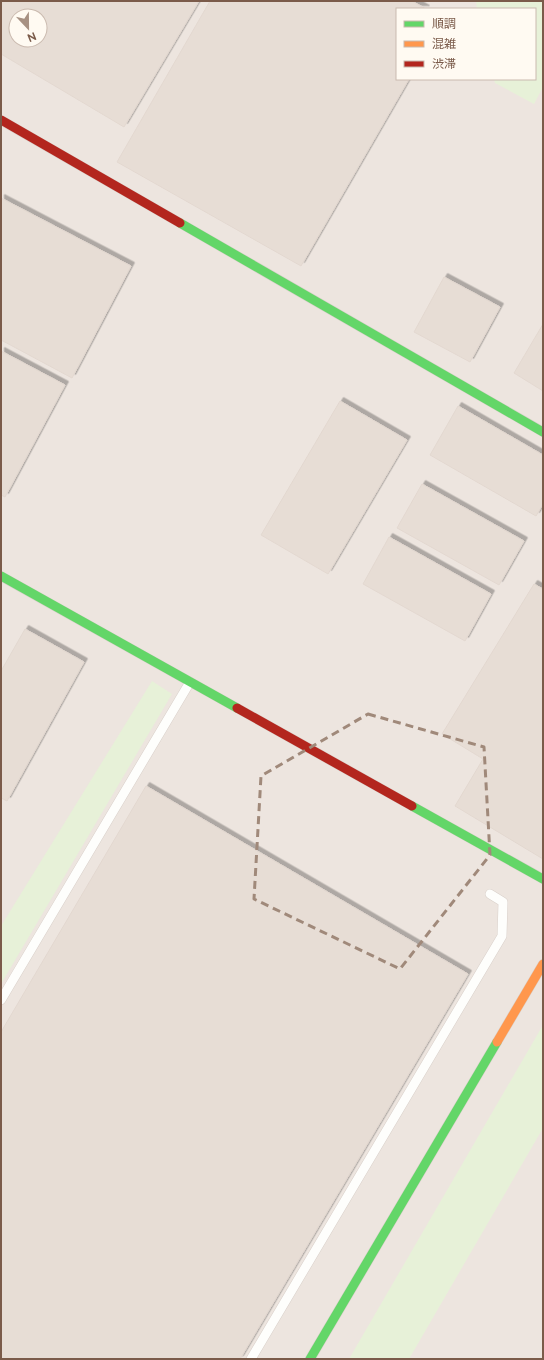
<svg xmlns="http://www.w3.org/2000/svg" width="544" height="1360" font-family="Raleway,'Noto Sans JP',sans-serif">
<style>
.industrial{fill:#ede5df;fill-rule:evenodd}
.green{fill:#e7f1d8}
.building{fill:#e7ddd5;stroke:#e3d8d0;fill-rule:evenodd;filter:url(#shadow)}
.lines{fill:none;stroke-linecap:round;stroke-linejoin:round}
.lane-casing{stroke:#d9d0ca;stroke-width:10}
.fast-casing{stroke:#d9d0ca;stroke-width:10}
.slow-casing{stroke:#d9d0ca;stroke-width:10}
.jam-casing{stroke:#d9d0ca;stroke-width:10}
.lane{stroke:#fefefc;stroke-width:9}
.fast{stroke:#63d668;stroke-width:9}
.slow{stroke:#ff974d;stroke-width:9}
.jam{stroke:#b3261e;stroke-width:9}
.marked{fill:none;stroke:#a0897a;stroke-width:3;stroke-dasharray:8 5;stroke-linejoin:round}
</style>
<defs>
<filter id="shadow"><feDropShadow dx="3.5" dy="-3.5" stdDeviation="0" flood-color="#0004"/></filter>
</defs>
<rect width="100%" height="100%" fill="#faf5ee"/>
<!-- industrial -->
<path class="industrial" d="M 1,1 L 543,1 L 543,1359 L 1,1359 ZM 397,9 L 535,9 L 535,79 L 397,79 ZM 16,16 L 40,16 L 40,40 L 16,40 Z"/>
<!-- green -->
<g class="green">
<path d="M 476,1 L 543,2 L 543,87 L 534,104 L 495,83 L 494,79 L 535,79 L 535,9 L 477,9 Z"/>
<path d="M 152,681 L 172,694 L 1,984 L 1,926 Z"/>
<path d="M 543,1025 L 543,1128 L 409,1359 L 349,1359 Z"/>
</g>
<!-- building -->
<g class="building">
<path d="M 1,1 L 199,1 L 124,127 L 1,54 ZM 16,16 L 40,16 L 40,40 L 16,40 Z"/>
<path d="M 210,1 L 412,1 L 426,9 L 397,9 L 397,79 L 409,79 L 301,266 L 117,162 Z"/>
<path d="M 1,198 L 131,266 L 72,378 L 1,340 Z"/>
<path d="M 444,277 L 500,307 L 470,362 L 414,332 Z"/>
<path d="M 543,324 L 543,391 L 514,373 Z"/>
<path d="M 1,351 L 65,385 L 5,497 L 1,495 Z"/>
<path d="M 340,401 L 407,440 L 328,574 L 261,535 Z"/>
<path d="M 458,406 L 543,455 L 543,504 L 536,516 L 430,455 Z"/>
<path d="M 422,484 L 524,541 L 499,585 L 397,528 Z"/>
<path d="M 389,537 L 491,594 L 465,641 L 363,584 Z"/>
<path d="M 534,584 L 543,589 L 543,859 L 455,806 L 483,759 L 442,734 Z"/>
<path d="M 25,629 L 84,662 L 7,801 L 1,798 L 1,671 Z"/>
<path d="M 146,786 L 468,974 L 240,1359 L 1,1359 L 1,1032 Z"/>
</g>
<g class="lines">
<!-- lane casing -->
<g class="lane-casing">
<g id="lane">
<path d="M 1,1000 L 190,682"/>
<path d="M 251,1359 L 502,936 L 503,902 L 490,894"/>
</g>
</g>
<!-- fast casing -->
<g class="fast-casing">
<g id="fast">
<path d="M 180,223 L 543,432"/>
<path d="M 1,576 L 237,708"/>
<path d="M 412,806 L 543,879"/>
<path d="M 310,1359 L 497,1042"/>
</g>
</g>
<!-- slow casing -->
<g class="slow-casing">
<path id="slow" d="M 497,1042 L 543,964"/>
</g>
<!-- jam casing -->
<g class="jam-casing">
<g id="jam">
<path d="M 1,120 L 180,223"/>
<path d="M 237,708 L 412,806"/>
</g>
</g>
<!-- lane -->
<use href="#lane" class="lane"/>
<!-- fast -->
<use href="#fast" class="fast"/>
<!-- slow -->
<use href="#slow" class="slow"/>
<!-- jam -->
<use href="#jam" class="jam"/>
</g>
<!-- marked area -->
<path class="marked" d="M 368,714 L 484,747 L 490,855 L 400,969 L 254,899 L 261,776 Z"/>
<!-- border -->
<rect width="544" height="1360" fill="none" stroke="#7b5b4a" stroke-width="4"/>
<!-- legend -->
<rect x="396" y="8" width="140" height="72" fill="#fffaf2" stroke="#cabaaf"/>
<rect x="404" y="21" width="20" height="6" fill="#63d668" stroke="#cabaaf"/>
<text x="432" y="28" font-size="12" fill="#7b5b4a">順調</text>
<rect x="404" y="41" width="20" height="6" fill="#ff974d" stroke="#cabaaf"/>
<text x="432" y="48" font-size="12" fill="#7b5b4a">混雑</text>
<rect x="404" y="61" width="20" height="6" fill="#b3261e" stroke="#cabaaf"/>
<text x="432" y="68" font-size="12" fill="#7b5b4a">渋滞</text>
<!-- north arrow -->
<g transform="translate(28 28) rotate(158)"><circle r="19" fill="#fffaf2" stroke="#cabaaf"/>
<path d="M0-3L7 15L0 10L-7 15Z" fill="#a79183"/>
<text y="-6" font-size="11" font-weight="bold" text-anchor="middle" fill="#7b5b4a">N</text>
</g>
</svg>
